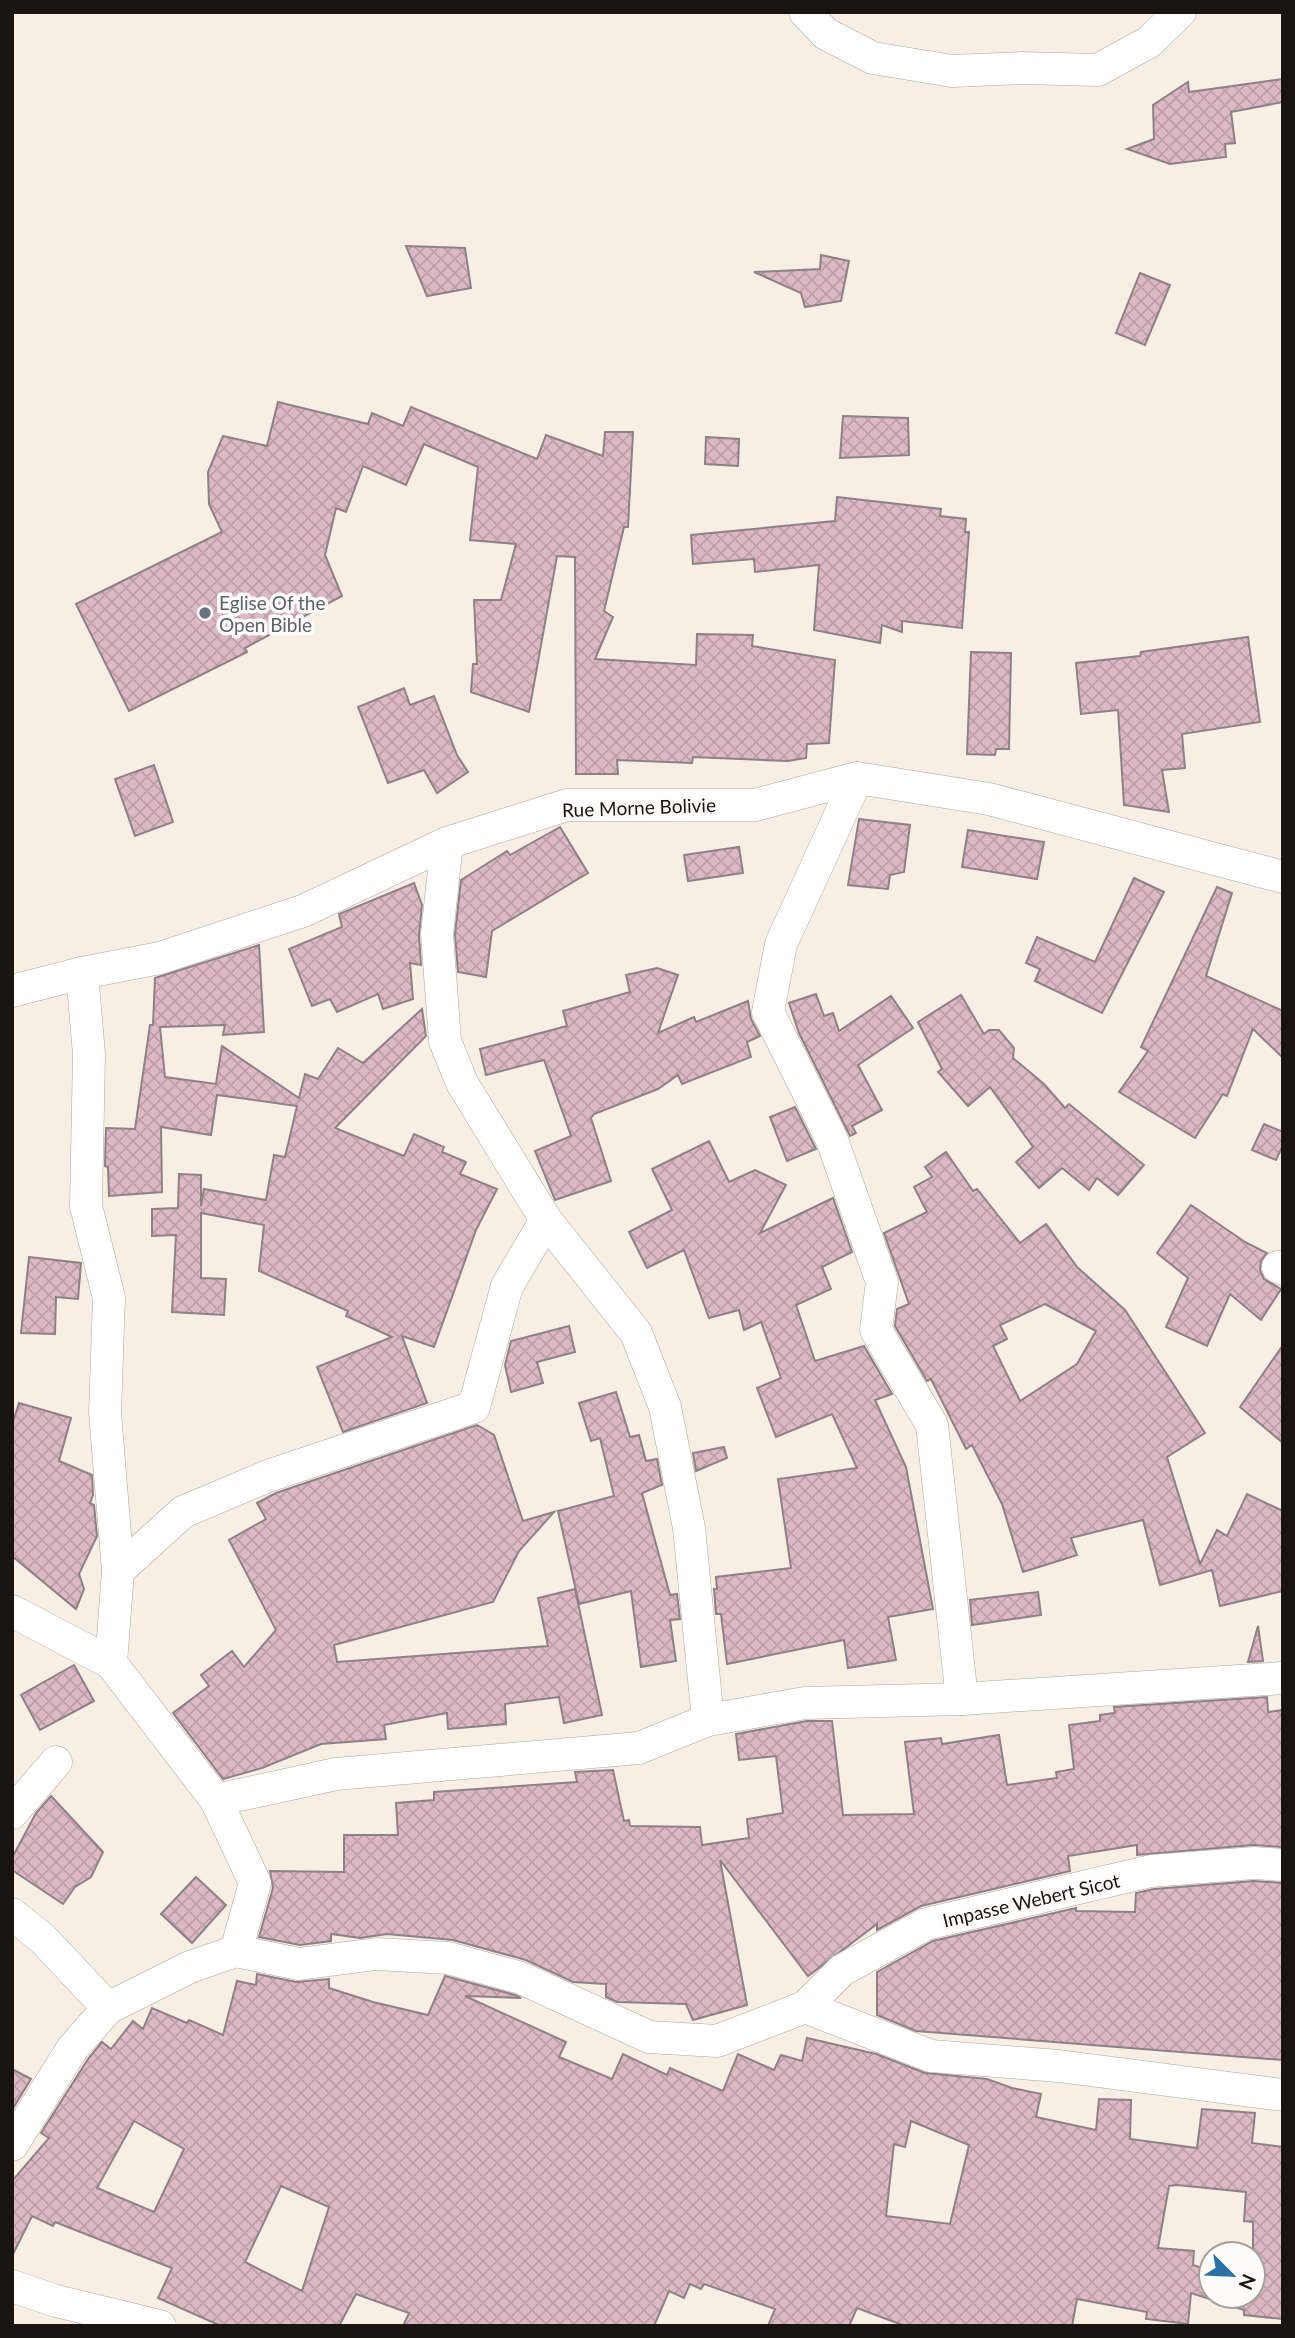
<svg xmlns="http://www.w3.org/2000/svg" width="1295" height="2338" font-family="Lato,sans-serif">
<style>
.building{fill:url(#building-cross-hatch);stroke:#8e8185;stroke-width:2;fill-rule:evenodd}
.lines{fill:none;stroke-linecap:round;stroke-linejoin:round}
.minor-casing{stroke:#aea59c;stroke-width:33}
.path{stroke:#958e87;stroke-width:4.5;stroke-dasharray:7 3.5;stroke-linecap:butt}
.minor{stroke:#fff;stroke-width:32}
.worship-dot{fill:#6b7280;stroke:#fefcfa;stroke-width:2.5}
.labels{text-anchor:middle;dominant-baseline:central;stroke-width:7;stroke-linejoin:round;paint-order:stroke}
.worship-label{font-size:19px;fill:#5b616d;stroke:#fefcfa;text-anchor:start}
.street-label{font-size:19px;fill:#171411;stroke:#fefcfa}
</style>
<defs>
<pattern id="building-cross-hatch" width="8" height="8" patternUnits="userSpaceOnUse" patternTransform="scale(1.75)"><rect width="8" height="8" fill="#ddb9c5"/><path d="M0 0l8 8M0 8l8-8" fill="none" stroke="#bd9ea8"/></pattern>
</defs>
<rect width="100%" height="100%" fill="#f7eee4"/>
<!-- building -->
<g class="building">
<path d="M 1283,79 L 1283,102 L 1231,112 L 1235,143 L 1225,144 L 1226,157 L 1170,164 L 1127,149 L 1154,139 L 1153,105 L 1188,82 L 1189,92 Z"/>
<path d="M 406,246 L 465,248 L 471,288 L 427,296 Z"/>
<path d="M 821,255 L 849,261 L 841,301 L 805,307 L 801,293 L 754,272 L 820,269 Z"/>
<path d="M 1140,273 L 1170,285 L 1145,345 L 1116,333 Z"/>
<path d="M 278,402 L 368,424 L 372,413 L 403,426 L 411,407 L 537,459 L 546,435 L 603,456 L 605,432 L 633,432 L 628,527 L 624,527 L 604,611 L 613,617 L 595,659 L 696,665 L 697,634 L 753,635 L 752,646 L 835,660 L 829,743 L 807,744 L 806,758 L 788,761 L 693,757 L 692,763 L 617,760 L 618,774 L 576,774 L 575,557 L 557,556 L 529,712 L 471,692 L 473,664 L 477,664 L 474,600 L 501,600 L 516,544 L 470,540 L 478,467 L 424,444 L 406,485 L 363,466 L 346,512 L 336,508 L 325,555 L 342,596 L 245,648 L 247,652 L 129,711 L 76,604 L 222,532 L 209,504 L 208,472 L 223,436 L 267,446 Z"/>
<path d="M 843,416 L 908,418 L 909,455 L 840,458 Z"/>
<path d="M 706,437 L 739,439 L 738,466 L 705,464 Z"/>
<path d="M 837,497 L 941,509 L 940,516 L 966,519 L 965,532 L 969,532 L 962,628 L 902,621 L 902,632 L 882,625 L 880,643 L 814,630 L 819,565 L 755,572 L 754,559 L 693,564 L 691,535 L 835,521 Z"/>
<path d="M 1248,637 L 1260,722 L 1182,734 L 1185,768 L 1162,770 L 1169,812 L 1124,805 L 1118,710 L 1081,714 L 1076,663 L 1140,656 L 1141,652 Z"/>
<path d="M 971,652 L 1011,653 L 1009,749 L 996,749 L 995,755 L 967,754 Z"/>
<path d="M 404,688 L 410,705 L 434,696 L 457,755 L 468,772 L 437,793 L 424,770 L 388,783 L 358,707 Z"/>
<path d="M 154,765 L 173,822 L 135,836 L 115,779 Z"/>
<path d="M 859,819 L 910,825 L 904,872 L 890,875 L 888,889 L 848,885 Z"/>
<path d="M 560,827 L 588,873 L 492,931 L 486,977 L 458,972 L 455,934 L 461,880 L 507,851 L 510,855 Z"/>
<path d="M 968,830 L 1044,842 L 1037,879 L 962,867 Z"/>
<path d="M 739,847 L 743,873 L 688,881 L 684,855 Z"/>
<path d="M 1134,878 L 1164,892 L 1102,1013 L 1035,981 L 1040,969 L 1026,963 L 1037,937 L 1095,962 Z"/>
<path d="M 414,883 L 422,905 L 419,935 L 421,965 L 410,963 L 413,999 L 383,1009 L 378,994 L 337,1012 L 330,999 L 312,1006 L 289,949 L 342,927 L 339,914 Z"/>
<path d="M 1217,887 L 1232,893 L 1206,976 L 1283,1011 L 1283,1058 L 1253,1029 L 1227,1096 L 1223,1094 L 1195,1138 L 1119,1092 L 1148,1051 L 1141,1047 Z"/>
<path d="M 259,945 L 264,1032 L 223,1035 L 225,1025 L 160,1027 L 165,1077 L 216,1084 L 222,1046 L 299,1098 L 305,1074 L 318,1079 L 338,1048 L 363,1063 L 422,1009 L 426,1036 L 335,1128 L 404,1156 L 414,1134 L 444,1147 L 442,1152 L 466,1162 L 460,1174 L 497,1189 L 476,1230 L 434,1347 L 402,1336 L 427,1403 L 343,1432 L 317,1367 L 392,1337 L 346,1316 L 348,1311 L 259,1271 L 264,1225 L 201,1213 L 201,1278 L 226,1279 L 224,1315 L 172,1312 L 176,1235 L 152,1236 L 152,1209 L 178,1208 L 179,1174 L 201,1175 L 201,1206 L 204,1189 L 266,1200 L 274,1155 L 285,1157 L 297,1106 L 217,1095 L 211,1135 L 161,1127 L 162,1192 L 109,1196 L 108,1167 L 105,1166 L 106,1128 L 135,1129 L 150,1025 L 153,1025 L 155,978 Z"/>
<path d="M 657,968 L 678,975 L 658,1033 L 694,1017 L 696,1022 L 748,1001 L 751,1019 L 760,1036 L 747,1042 L 751,1057 L 682,1084 L 678,1075 L 658,1089 L 594,1114 L 591,1118 L 611,1181 L 555,1200 L 535,1151 L 571,1136 L 544,1060 L 486,1075 L 480,1049 L 567,1026 L 563,1011 L 630,992 L 626,975 Z"/>
<path d="M 816,994 L 824,1016 L 833,1013 L 839,1031 L 891,996 L 913,1028 L 858,1065 L 882,1110 L 852,1126 L 856,1133 L 850,1136 L 799,1033 L 789,1003 Z"/>
<path d="M 961,995 L 984,1034 L 989,1030 L 999,1030 L 1014,1048 L 1013,1058 L 1044,1084 L 1065,1108 L 1069,1104 L 1144,1165 L 1118,1195 L 1097,1178 L 1089,1190 L 1062,1168 L 1039,1188 L 1016,1162 L 1033,1147 L 990,1087 L 968,1106 L 938,1072 L 942,1069 L 918,1022 Z"/>
<path d="M 795,1107 L 816,1149 L 787,1161 L 770,1117 Z"/>
<path d="M 1264,1124 L 1283,1132 L 1283,1145 L 1276,1160 L 1252,1150 Z"/>
<path d="M 709,1141 L 729,1182 L 755,1170 L 786,1185 L 760,1233 L 833,1198 L 852,1252 L 822,1267 L 831,1289 L 796,1305 L 815,1361 L 864,1346 L 892,1394 L 875,1400 L 906,1467 L 933,1609 L 888,1617 L 896,1660 L 848,1668 L 844,1640 L 727,1664 L 721,1614 L 716,1614 L 714,1589 L 717,1589 L 716,1577 L 791,1568 L 778,1479 L 857,1468 L 832,1414 L 776,1437 L 757,1388 L 781,1378 L 761,1322 L 744,1330 L 739,1310 L 709,1318 L 684,1250 L 647,1268 L 629,1232 L 672,1210 L 652,1169 Z"/>
<path d="M 946,1152 L 973,1191 L 977,1189 L 1020,1243 L 1046,1224 L 1077,1267 L 1125,1310 L 1205,1433 L 1167,1457 L 1200,1564 L 1217,1530 L 1227,1536 L 1247,1494 L 1283,1511 L 1283,1591 L 1220,1606 L 1212,1570 L 1160,1585 L 1143,1520 L 1071,1538 L 1077,1555 L 1023,1572 L 1002,1504 L 972,1445 L 966,1449 L 931,1379 L 927,1381 L 895,1326 L 897,1309 L 909,1304 L 884,1233 L 927,1212 L 914,1187 L 932,1177 L 925,1167 ZM 1045,1304 L 1096,1331 L 1077,1364 L 1020,1401 L 993,1346 L 1007,1339 L 1000,1325 Z"/>
<path d="M 1191,1205 L 1245,1242 L 1267,1253 L 1261,1261 L 1260,1270 L 1264,1279 L 1281,1289 L 1261,1320 L 1230,1294 L 1207,1346 L 1166,1327 L 1188,1278 L 1157,1253 Z"/>
<path d="M 29,1257 L 81,1263 L 78,1299 L 56,1297 L 55,1334 L 21,1333 Z"/>
<path d="M 569,1326 L 575,1352 L 537,1362 L 543,1383 L 511,1392 L 505,1365 L 511,1341 Z"/>
<path d="M 1283,1345 L 1283,1443 L 1240,1407 Z"/>
<path d="M 616,1392 L 630,1437 L 639,1435 L 646,1461 L 657,1459 L 662,1485 L 642,1493 L 670,1595 L 677,1594 L 680,1619 L 670,1620 L 676,1661 L 641,1667 L 631,1591 L 579,1604 L 558,1511 L 614,1496 L 600,1438 L 591,1441 L 579,1403 Z"/>
<path d="M 19,1403 L 71,1418 L 59,1461 L 92,1475 L 93,1495 L 90,1503 L 94,1505 L 97,1536 L 79,1574 L 84,1589 L 76,1609 L 12,1556 L 12,1425 Z"/>
<path d="M 477,1425 L 494,1435 L 523,1521 L 554,1512 L 519,1551 L 493,1602 L 334,1645 L 337,1662 L 548,1646 L 538,1598 L 575,1589 L 602,1715 L 564,1723 L 559,1697 L 505,1704 L 506,1724 L 448,1729 L 447,1713 L 384,1725 L 386,1739 L 321,1744 L 262,1768 L 223,1779 L 173,1713 L 209,1686 L 201,1675 L 232,1651 L 244,1667 L 276,1630 L 229,1540 L 266,1519 L 257,1503 L 276,1493 Z"/>
<path d="M 724,1447 L 727,1458 L 696,1471 L 693,1453 Z"/>
<path d="M 1038,1592 L 1041,1615 L 972,1625 L 970,1600 Z"/>
<path d="M 1258,1626 L 1263,1661 L 1248,1662 Z"/>
<path d="M 74,1665 L 94,1701 L 40,1730 L 21,1695 Z"/>
<path d="M 1267,1697 L 1268,1712 L 1283,1710 L 1283,1847 L 1253,1845 L 1137,1855 L 1137,1845 L 1068,1856 L 1070,1871 L 921,1906 L 877,1930 L 877,1924 L 808,1976 L 720,1860 L 747,2005 L 693,2020 L 686,2004 L 617,2002 L 606,1997 L 606,1984 L 573,1982 L 526,1960 L 453,1940 L 387,1934 L 360,1938 L 331,1934 L 331,1941 L 300,1945 L 259,1937 L 273,1888 L 270,1871 L 344,1872 L 344,1835 L 398,1835 L 396,1803 L 434,1800 L 434,1792 L 577,1782 L 575,1772 L 613,1770 L 624,1821 L 629,1820 L 630,1826 L 700,1827 L 702,1845 L 749,1838 L 747,1819 L 783,1813 L 776,1756 L 739,1760 L 736,1734 L 807,1721 L 832,1721 L 843,1815 L 914,1814 L 905,1742 L 941,1738 L 942,1744 L 999,1735 L 1007,1785 L 1057,1778 L 1056,1772 L 1074,1769 L 1069,1725 L 1100,1721 L 1100,1715 L 1115,1713 L 1114,1707 Z"/>
<path d="M 51,1796 L 103,1852 L 91,1877 L 75,1887 L 63,1904 L 12,1870 L 12,1858 L 36,1813 Z"/>
<path d="M 196,1877 L 226,1905 L 192,1943 L 161,1914 Z"/>
<path d="M 1254,1881 L 1283,1883 L 1283,2060 L 916,2031 L 877,2015 L 877,1972 L 933,1941 L 1076,1908 L 1076,1911 L 1135,1912 L 1136,1893 L 1154,1889 Z"/>
<path d="M 257,1974 L 296,1982 L 329,1979 L 329,1988 L 373,2002 L 428,2015 L 445,1976 L 515,1995 L 521,1998 L 465,1996 L 566,2042 L 559,2057 L 612,2079 L 623,2054 L 667,2075 L 670,2068 L 723,2091 L 738,2054 L 774,2070 L 781,2055 L 802,2061 L 807,2038 L 876,2054 L 925,2073 L 987,2079 L 1012,2088 L 1041,2094 L 1036,2117 L 1096,2130 L 1099,2099 L 1131,2100 L 1130,2139 L 1197,2148 L 1202,2109 L 1255,2113 L 1252,2143 L 1283,2147 L 1283,2319 L 1244,2315 L 1244,2310 L 1191,2293 L 1188,2324 L 1146,2319 L 1147,2312 L 1077,2299 L 1072,2326 L 905,2326 L 857,2308 L 849,2326 L 768,2326 L 775,2309 L 704,2284 L 701,2289 L 690,2284 L 684,2298 L 669,2291 L 654,2326 L 403,2326 L 409,2313 L 356,2294 L 339,2326 L 221,2326 L 158,2298 L 172,2268 L 55,2222 L 53,2226 L 32,2216 L 12,2256 L 12,2181 L 49,2138 L 41,2133 L 88,2059 L 102,2042 L 111,2049 L 133,2021 L 143,2029 L 152,2008 L 187,2023 L 189,2020 L 223,2035 L 237,1981 L 256,1985 ZM 134,2121 L 184,2149 L 154,2212 L 97,2188 ZM 911,2121 L 969,2145 L 950,2224 L 886,2216 L 894,2144 L 905,2147 ZM 1177,2185 L 1246,2192 L 1244,2221 L 1253,2222 L 1253,2296 L 1211,2296 L 1211,2271 L 1193,2265 L 1194,2251 L 1158,2248 L 1169,2186 ZM 281,2186 L 329,2207 L 302,2291 L 245,2262 Z"/>
<path d="M 12,2069 L 31,2079 L 12,2110 Z"/>
</g>
<g class="lines">
<!-- minor casing -->
<g class="minor-casing">
<g id="minor">
<path d="M 805,12 L 826,34 L 873,58 L 952,71 L 1022,68 L 1098,70 L 1149,42 L 1180,12"/>
<path d="M 857,778 L 781,944 L 768,1012 L 832,1140 L 882,1282 L 876,1330 L 932,1425 L 962,1699"/>
<path d="M 82,973 L 89,1054 L 86,1206 L 109,1298 L 105,1413 L 118,1571"/>
<path d="M 12,991 L 82,973 L 160,958 L 303,911 L 447,843 L 567,805 L 755,805 L 857,778 L 989,799 L 1283,877"/>
<path d="M 546,1220 L 636,1333 L 665,1407 L 689,1528 L 708,1720"/>
<path d="M 1278,1267 L 1283,1269"/>
<path d="M 12,1611 L 111,1663"/>
<path d="M 216,1800 L 336,1774 L 639,1748 L 708,1720 L 805,1703 L 962,1699 L 1283,1678"/>
<path d="M 12,1813 L 56,1762"/>
<path d="M 12,1914 L 43,1939 L 108,2008"/>
<path d="M 236,1951 L 255,1883 L 216,1800 L 111,1663 L 118,1571 L 183,1512 L 268,1476 L 474,1407 L 507,1286 L 546,1220 L 462,1083 L 445,1041 L 437,934 L 447,843"/>
<path d="M 805,2007 L 842,1970 L 926,1924 L 1151,1871 L 1254,1863 L 1283,1865"/>
<path d="M 12,2145 L 72,2049 L 108,2008 L 190,1967 L 236,1951 L 299,1964 L 376,1954 L 448,1958 L 521,1978 L 649,2037 L 717,2041 L 805,2007 L 931,2056 L 1059,2066 L 1283,2095"/>
<path d="M 12,2286 L 56,2301 L 160,2326"/>
</g>
</g>
<!-- path -->
<path class="path" d="M 12,13 L 13,12"/>
<!-- minor -->
<use href="#minor" class="minor"/>
</g>
<!-- markers -->
<circle class="worship-dot" cx="205" cy="613" r="7"/>
<g class="labels">
<!-- worship labels -->
<g class="worship-label">
<text x="219" y="602">Eglise Of the<tspan x="219" dy="22">Open Bible</tspan></text>
</g>
<!-- street labels -->
<g class="street-label">
<text transform="translate(639 807) rotate(-2)">Rue Morne Bolivie</text>
<text transform="translate(1031 1900) rotate(-13)">Impasse Webert Sicot</text>
</g>
</g>
<!-- border -->
<rect width="1295" height="2338" fill="none" stroke="#171411" stroke-width="28"/>
<!-- north arrow -->
<g transform="translate(1232 2275) rotate(114)"><circle r="33" fill="#fefcfa" stroke="#a29f9d" stroke-width="2"/>
<path d="M0-5L12 26L0 18L-12 26Z" fill="#2a72a6"/>
<text y="-10" font-size="19" font-weight="bold" text-anchor="middle" fill="#171411">N</text>
</g>
</svg>
